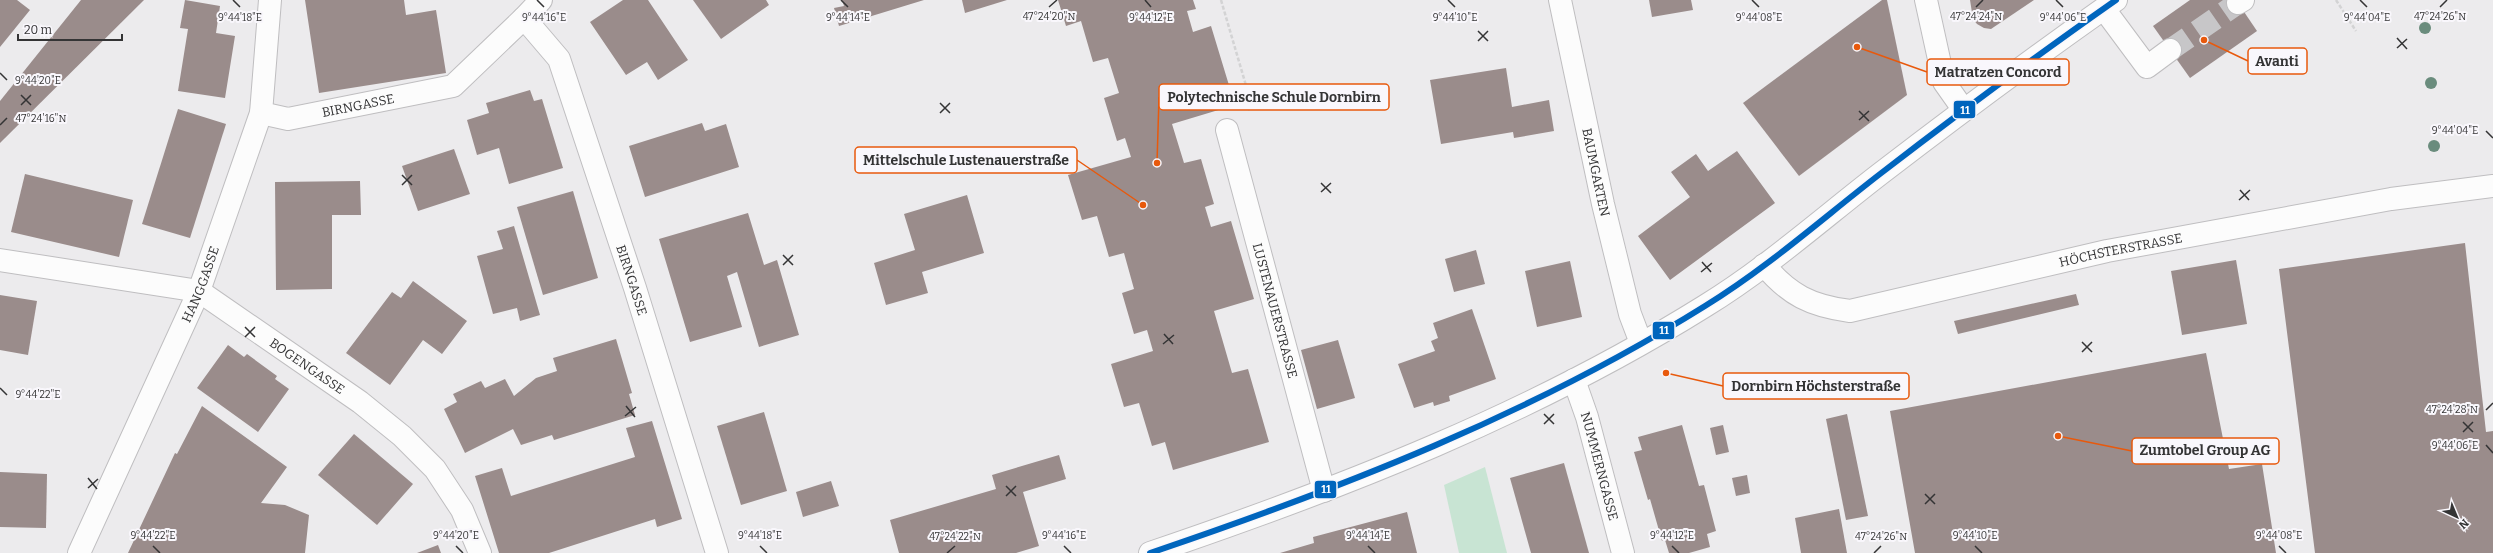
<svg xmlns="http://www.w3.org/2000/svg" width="2493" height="553" font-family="Bitter,serif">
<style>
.green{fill:#c8e4d3}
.building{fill:#9a8c8b}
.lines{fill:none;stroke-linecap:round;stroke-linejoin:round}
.minor-tunnel{stroke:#c7c6c8;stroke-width:22;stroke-dasharray:22 11;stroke-linecap:butt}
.minor-casing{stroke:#bfbec0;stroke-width:24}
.major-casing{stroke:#bfbec0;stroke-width:24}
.path{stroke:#d3d3d4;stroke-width:2.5;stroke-dasharray:4 2;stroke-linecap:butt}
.minor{stroke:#fcfcfc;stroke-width:22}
.major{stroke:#fcfcfc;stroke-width:22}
.bus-1-casing{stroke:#f9f7fc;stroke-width:9}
.bus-1{stroke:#0065bd;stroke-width:6}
.tree{fill:#6a8c7d}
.ticks{fill:none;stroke:#343435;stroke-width:1.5}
.labels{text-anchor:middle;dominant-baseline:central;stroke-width:4;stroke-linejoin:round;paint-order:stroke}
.street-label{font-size:13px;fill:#343435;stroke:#f9f7fc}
.ticks-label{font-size:10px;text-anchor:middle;fill:#343435;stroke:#f9f7fc;stroke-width:4;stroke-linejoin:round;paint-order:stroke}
.leader{fill:none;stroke:#e8590c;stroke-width:1.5}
.callout-dot{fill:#e8590c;stroke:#f9f7fc;stroke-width:1.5}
.callout{fill:#f9f7fc;stroke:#e8590c;stroke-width:1.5}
.callout-label{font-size:14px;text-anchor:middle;font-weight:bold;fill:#343435}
.line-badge{stroke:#f9f7fc;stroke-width:1.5}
.badge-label{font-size:11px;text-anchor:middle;font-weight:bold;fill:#fff}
</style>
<rect width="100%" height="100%" fill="#ecebed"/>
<!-- green -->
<path class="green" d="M 1485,467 L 1507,553 L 1459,553 L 1444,485 Z"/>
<!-- building -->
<g class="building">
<path d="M 0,0 L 17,0 L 30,10 L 0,47 Z"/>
<path d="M 81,0 L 144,0 L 0,143 L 0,101 Z"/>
<path d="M 185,0 L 220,6 L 216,33 L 235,36 L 225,98 L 178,91 L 188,29 L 180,28 Z"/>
<path d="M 305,0 L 404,0 L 406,15 L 436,10 L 446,73 L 319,93 Z"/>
<path d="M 623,0 L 648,0 L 688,60 L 658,80 L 647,62 L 626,75 L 590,22 Z"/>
<path d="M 693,0 L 766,0 L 769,5 L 721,39 Z"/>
<path d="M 842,0 L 924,0 L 839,26 L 834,8 L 844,6 Z"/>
<path d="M 962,0 L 1007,0 L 965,13 Z"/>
<path d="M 1058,0 L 1193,0 L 1196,9 L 1187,11 L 1193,32 L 1211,26 L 1235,105 L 1172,124 L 1184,163 L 1201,159 L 1214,204 L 1205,207 L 1211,227 L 1231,221 L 1254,299 L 1214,311 L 1232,373 L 1248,369 L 1269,442 L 1173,470 L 1165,442 L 1152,446 L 1139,403 L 1124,407 L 1111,364 L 1153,351 L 1147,330 L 1134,334 L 1122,293 L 1134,289 L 1124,253 L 1109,257 L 1097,216 L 1082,220 L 1068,175 L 1131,157 L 1125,138 L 1117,141 L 1104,98 L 1119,93 L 1108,58 L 1093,62 L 1081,21 L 1066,26 Z"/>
<path d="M 1649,0 L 1691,0 L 1693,10 L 1652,17 Z"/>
<path d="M 1882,0 L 1887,0 L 1907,95 L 1799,176 L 1743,103 Z"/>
<path d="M 1970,0 L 2034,0 L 1991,29 L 1984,28 L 1977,24 L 1973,19 Z"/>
<path d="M 2190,0 L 2236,0 L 2257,31 L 2190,78 L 2153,26 Z"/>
<path d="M 1506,68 L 1512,107 L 1549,100 L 1554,131 L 1514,138 L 1513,132 L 1441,144 L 1430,80 Z"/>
<path d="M 530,90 L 534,101 L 542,99 L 563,168 L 509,184 L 499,148 L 477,155 L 467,120 L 489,113 L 486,103 Z"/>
<path d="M 178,109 L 226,124 L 190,238 L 142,224 Z"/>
<path d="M 702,123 L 705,131 L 726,124 L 739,167 L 645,197 L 629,146 Z"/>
<path d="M 454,149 L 470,194 L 418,211 L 402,166 Z"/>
<path d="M 1737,151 L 1775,203 L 1670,280 L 1638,236 L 1690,197 L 1671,172 L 1696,154 L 1708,171 Z"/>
<path d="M 25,174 L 133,200 L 119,257 L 11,232 Z"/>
<path d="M 360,181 L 361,215 L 332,215 L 332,289 L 276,290 L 275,182 Z"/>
<path d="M 573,191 L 598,278 L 543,295 L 517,207 Z"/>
<path d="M 967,195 L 984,253 L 922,272 L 928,293 L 886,305 L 874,263 L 915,250 L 904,214 Z"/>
<path d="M 748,213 L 764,265 L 777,260 L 799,335 L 759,347 L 737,272 L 727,276 L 742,327 L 690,342 L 659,239 Z"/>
<path d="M 514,226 L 540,315 L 520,321 L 517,308 L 493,314 L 477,256 L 503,249 L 497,231 Z"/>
<path d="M 2465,243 L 2486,432 L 2493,431 L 2493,553 L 2315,553 L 2279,269 Z"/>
<path d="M 1476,250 L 1485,284 L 1454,292 L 1445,259 Z"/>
<path d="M 2236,260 L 2247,324 L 2182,335 L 2171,271 Z"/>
<path d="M 1570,261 L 1582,317 L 1537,327 L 1525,271 Z"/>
<path d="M 413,281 L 467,321 L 442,354 L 423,340 L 390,385 L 346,353 L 392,292 L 401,298 Z"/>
<path d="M 2076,294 L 2079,305 L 1958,334 L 1954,321 Z"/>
<path d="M 0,295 L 37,301 L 28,355 L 0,350 Z"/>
<path d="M 1472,309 L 1496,379 L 1449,396 L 1450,401 L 1434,406 L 1433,402 L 1414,408 L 1398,364 L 1435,351 L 1431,341 L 1438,338 L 1433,323 Z"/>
<path d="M 616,339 L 632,393 L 629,394 L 635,415 L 554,440 L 552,435 L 521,445 L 513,429 L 465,453 L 444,409 L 457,402 L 453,394 L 481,381 L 485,388 L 505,379 L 514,396 L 536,378 L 557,371 L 553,358 Z"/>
<path d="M 1338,340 L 1355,398 L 1317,409 L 1301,350 Z"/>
<path d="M 228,345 L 244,357 L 247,354 L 277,376 L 275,379 L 289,389 L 258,432 L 197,388 Z"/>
<path d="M 2206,353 L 2229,469 L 2262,464 L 2276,553 L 1915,553 L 1890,411 Z"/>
<path d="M 202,406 L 287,467 L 261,503 L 285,505 L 309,515 L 305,553 L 128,553 L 175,453 L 177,454 Z"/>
<path d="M 764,412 L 787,491 L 741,505 L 717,426 Z"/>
<path d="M 1847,414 L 1868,516 L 1846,520 L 1826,419 Z"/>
<path d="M 652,421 L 682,519 L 657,527 L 655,519 L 549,553 L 499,553 L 475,476 L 502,468 L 511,496 L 635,457 L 626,428 Z"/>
<path d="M 1682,425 L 1699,486 L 1704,485 L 1716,531 L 1707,534 L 1710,547 L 1689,553 L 1669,553 L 1665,540 L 1662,541 L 1650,499 L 1648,500 L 1634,452 L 1642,450 L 1638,437 Z"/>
<path d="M 1723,425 L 1729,452 L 1716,455 L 1710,428 Z"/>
<path d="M 354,434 L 413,484 L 377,525 L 318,475 Z"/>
<path d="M 1059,455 L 1066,479 L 1023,492 L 1039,546 L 1016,553 L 899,553 L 890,520 L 996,489 L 992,475 Z"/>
<path d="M 1564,463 L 1589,553 L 1531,553 L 1510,478 Z"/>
<path d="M 0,472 L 47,474 L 46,528 L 0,527 Z"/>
<path d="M 1747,475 L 1750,493 L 1736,496 L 1732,478 Z"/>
<path d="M 831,481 L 839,506 L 803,517 L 796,492 Z"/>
<path d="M 1839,509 L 1847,553 L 1801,553 L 1795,518 Z"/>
<path d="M 1407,512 L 1417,553 L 1280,553 L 1314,543 L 1313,537 Z"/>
<path d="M 438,545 L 441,553 L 417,553 Z"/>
</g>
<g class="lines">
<!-- minor-tunnel -->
<path class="minor-tunnel" d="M 2170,50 L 2238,3"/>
<!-- minor casing -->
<g class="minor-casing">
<g id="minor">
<path id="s1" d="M 1560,0 L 1603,204 L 1630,314 L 1641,343"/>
<path d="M 1926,0 L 1944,82 L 1963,109"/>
<path d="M 2238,3 L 2243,0"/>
<path d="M 2104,9 L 2147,67 L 2170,50"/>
<path d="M 524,18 L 541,0"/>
<path id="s2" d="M 261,113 L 288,119 L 453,86 L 524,18 L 559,59 L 635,288 L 717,553"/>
<path id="s3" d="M 1227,130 L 1324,491"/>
<path id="s4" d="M 0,260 L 199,291 L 360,402 L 402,436 L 435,469 L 462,510 L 480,553"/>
<path id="s5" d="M 1574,380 L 1587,417 L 1623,553"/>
<path id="s6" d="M 79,553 L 199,291 L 261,113 L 270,0"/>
</g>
</g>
<!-- major casing -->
<g class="major-casing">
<g id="major">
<path id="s7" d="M 1764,265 C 1789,295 1811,306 1850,311 L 2107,251 L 2391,199 L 2493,186"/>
<path d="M 1150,553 C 1342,488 1532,414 1705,306 C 1767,268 1823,218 1880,174 C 1958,114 2036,56 2116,0"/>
</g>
</g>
<!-- path -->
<g class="path">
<path d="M 1221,0 L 1252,106 L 1248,110"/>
<path d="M 2336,0 L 2356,31"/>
</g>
<!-- minor -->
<use href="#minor" class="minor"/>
<!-- major -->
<use href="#major" class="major"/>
<!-- bus-1 casing -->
<g class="bus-1-casing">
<path id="bus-1" d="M 1150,553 C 1342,488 1532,414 1705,306 C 1767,268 1823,218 1880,174 C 1958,114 2036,56 2116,0"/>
</g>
<!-- bus-1 -->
<use href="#bus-1" class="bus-1"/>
</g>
<!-- trees -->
<g class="tree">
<circle cx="2425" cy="28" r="6"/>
<circle cx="2431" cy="83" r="6"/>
<circle cx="2434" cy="146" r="6"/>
</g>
<!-- ticks -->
<path class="ticks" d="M 233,0 L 240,7M 537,0 L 544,7M 841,0 L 848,7M 1145,0 L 1151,7M 1448,0 L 1455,7M 1752,0 L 1759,7M 2056,0 L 2063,7M 2360,0 L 2367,7M 1049,7 L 1057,0M 1976,7 L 1983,0M 2440,7 L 2447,0M 1478,31 L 1488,41M 2397,38 L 2407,49M 1478,41 L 1488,31M 2397,48 L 2407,39M 0,73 L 7,80M 21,95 L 31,105M 940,103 L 950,113M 21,105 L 31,95M 1859,111 L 1869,121M 940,113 L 950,103M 1859,120 L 1869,111M 0,125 L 7,118M 2486,131 L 2493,138M 402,175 L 412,185M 1321,183 L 1331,193M 402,185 L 412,175M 2240,190 L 2249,200M 1321,192 L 1331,183M 2239,200 L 2250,190M 783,255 L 793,265M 1702,262 L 1711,272M 783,265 L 793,255M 1701,272 L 1712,263M 245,327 L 255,337M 1164,334 L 1173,344M 245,337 L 255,327M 2082,342 L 2092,352M 1163,344 L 1174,335M 2082,352 L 2092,342M 0,388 L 7,395M 626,406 L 635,417M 2486,410 L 2493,403M 1544,414 L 1554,424M 625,416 L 636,407M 2463,422 L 2473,432M 1544,424 L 1554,414M 2463,432 L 2473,422M 2486,445 L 2493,453M 88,478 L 97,489M 1006,486 L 1016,496M 88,488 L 98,479M 1925,494 L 1935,504M 1006,496 L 1016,486M 1925,504 L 1935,494M 153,546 L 160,553M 456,546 L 463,553M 760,546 L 767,553M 1064,546 L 1071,553M 1368,546 L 1375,553M 1672,546 L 1679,553M 1975,546 L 1982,553M 2279,546 L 2286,553M 947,553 L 955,546M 1874,553 L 1881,546"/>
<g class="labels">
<!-- street labels -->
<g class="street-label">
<text stroke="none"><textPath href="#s2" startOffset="99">BIRNGASSE</textPath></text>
<text stroke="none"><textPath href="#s1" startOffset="176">BAUMGARTEN</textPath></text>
<text stroke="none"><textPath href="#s7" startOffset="378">HÖCHSTERSTRASSE</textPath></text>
<text stroke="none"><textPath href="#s2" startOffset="581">BIRNGASSE</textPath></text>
<text stroke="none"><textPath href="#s6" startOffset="295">HANGGASSE</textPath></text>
<text stroke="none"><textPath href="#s3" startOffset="187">LUSTENAUERSTRASSE</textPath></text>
<text stroke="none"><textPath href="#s4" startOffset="333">BOGENGASSE</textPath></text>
<text stroke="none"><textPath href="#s5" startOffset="90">NUMMERNGASSE</textPath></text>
</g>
</g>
<g class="ticks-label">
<text x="2440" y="20">47°24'26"N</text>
<text x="1049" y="20">47°24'20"N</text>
<text x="1976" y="20">47°24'24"N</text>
<text x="2367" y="21">9°44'04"E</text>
<text x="240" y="21">9°44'18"E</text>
<text x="544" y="21">9°44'16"E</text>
<text x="848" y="21">9°44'14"E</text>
<text x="1151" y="21">9°44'12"E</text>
<text x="1455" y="21">9°44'10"E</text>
<text x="1759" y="21">9°44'08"E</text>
<text x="2063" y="21">9°44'06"E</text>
<text x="38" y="84">9°44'20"E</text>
<text x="41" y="122">47°24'16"N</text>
<text x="2455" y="134">9°44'04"E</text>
<text x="38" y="398">9°44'22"E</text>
<text x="2452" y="413">47°24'28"N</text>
<text x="2455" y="449">9°44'06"E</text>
<text x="153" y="539">9°44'22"E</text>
<text x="456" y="539">9°44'20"E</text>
<text x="760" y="539">9°44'18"E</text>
<text x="1064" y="539">9°44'16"E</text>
<text x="1368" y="539">9°44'14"E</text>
<text x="1672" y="539">9°44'12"E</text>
<text x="1975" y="539">9°44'10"E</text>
<text x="2279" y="539">9°44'08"E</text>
<text x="955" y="540">47°24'22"N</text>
<text x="1881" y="540">47°24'26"N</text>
</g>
<!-- callouts -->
<path class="leader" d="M2204 40L2248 61M1857 47L1927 72M1157 163L1159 97M1143 205L1077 160M1666 373L1723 386M2058 436L2132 451"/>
<g class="callout-dot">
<circle cx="2204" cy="40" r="4"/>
<circle cx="1857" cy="47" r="4"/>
<circle cx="1157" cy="163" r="4"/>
<circle cx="1143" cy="205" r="4"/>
<circle cx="1666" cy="373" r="4"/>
<circle cx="2058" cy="436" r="4"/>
</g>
<g class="callout">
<rect x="2248" y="48" width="59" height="26" rx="4"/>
<rect x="1927" y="59" width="142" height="26" rx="4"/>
<rect x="1159" y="84" width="230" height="26" rx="4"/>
<rect x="855" y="147" width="222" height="26" rx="4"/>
<rect x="1723" y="373" width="186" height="26" rx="4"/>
<rect x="2132" y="438" width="147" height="26" rx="4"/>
</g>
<g class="callout-label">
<text x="2277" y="66">Avanti</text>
<text x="1998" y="77">Matratzen Concord</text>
<text x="1274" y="102">Polytechnische Schule Dornbirn</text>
<text x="966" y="165">Mittelschule Lustenauerstraße</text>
<text x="1816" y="391">Dornbirn Höchsterstraße</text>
<text x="2205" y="455">Zumtobel Group AG</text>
</g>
<g class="line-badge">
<rect x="1953" y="100" width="23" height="19" rx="4" fill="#0065bd"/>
<rect x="1652" y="321" width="23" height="19" rx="4" fill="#0065bd"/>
<rect x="1314" y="480" width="23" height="19" rx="4" fill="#0065bd"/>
</g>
<g class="badge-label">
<text x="1965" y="114">11</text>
<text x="1664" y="334">11</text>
<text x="1326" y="493">11</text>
</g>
<!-- north arrow -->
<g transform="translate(2457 517) rotate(136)" stroke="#f9f7fc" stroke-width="3" paint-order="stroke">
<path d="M0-3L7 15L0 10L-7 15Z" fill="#343435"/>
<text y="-6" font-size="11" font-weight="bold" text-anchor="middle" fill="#343435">N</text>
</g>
<!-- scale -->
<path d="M18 34v6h104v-6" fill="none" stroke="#343435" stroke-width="2"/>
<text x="24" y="34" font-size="12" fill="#343435" stroke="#f9f7fc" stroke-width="3" paint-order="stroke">20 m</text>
</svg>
